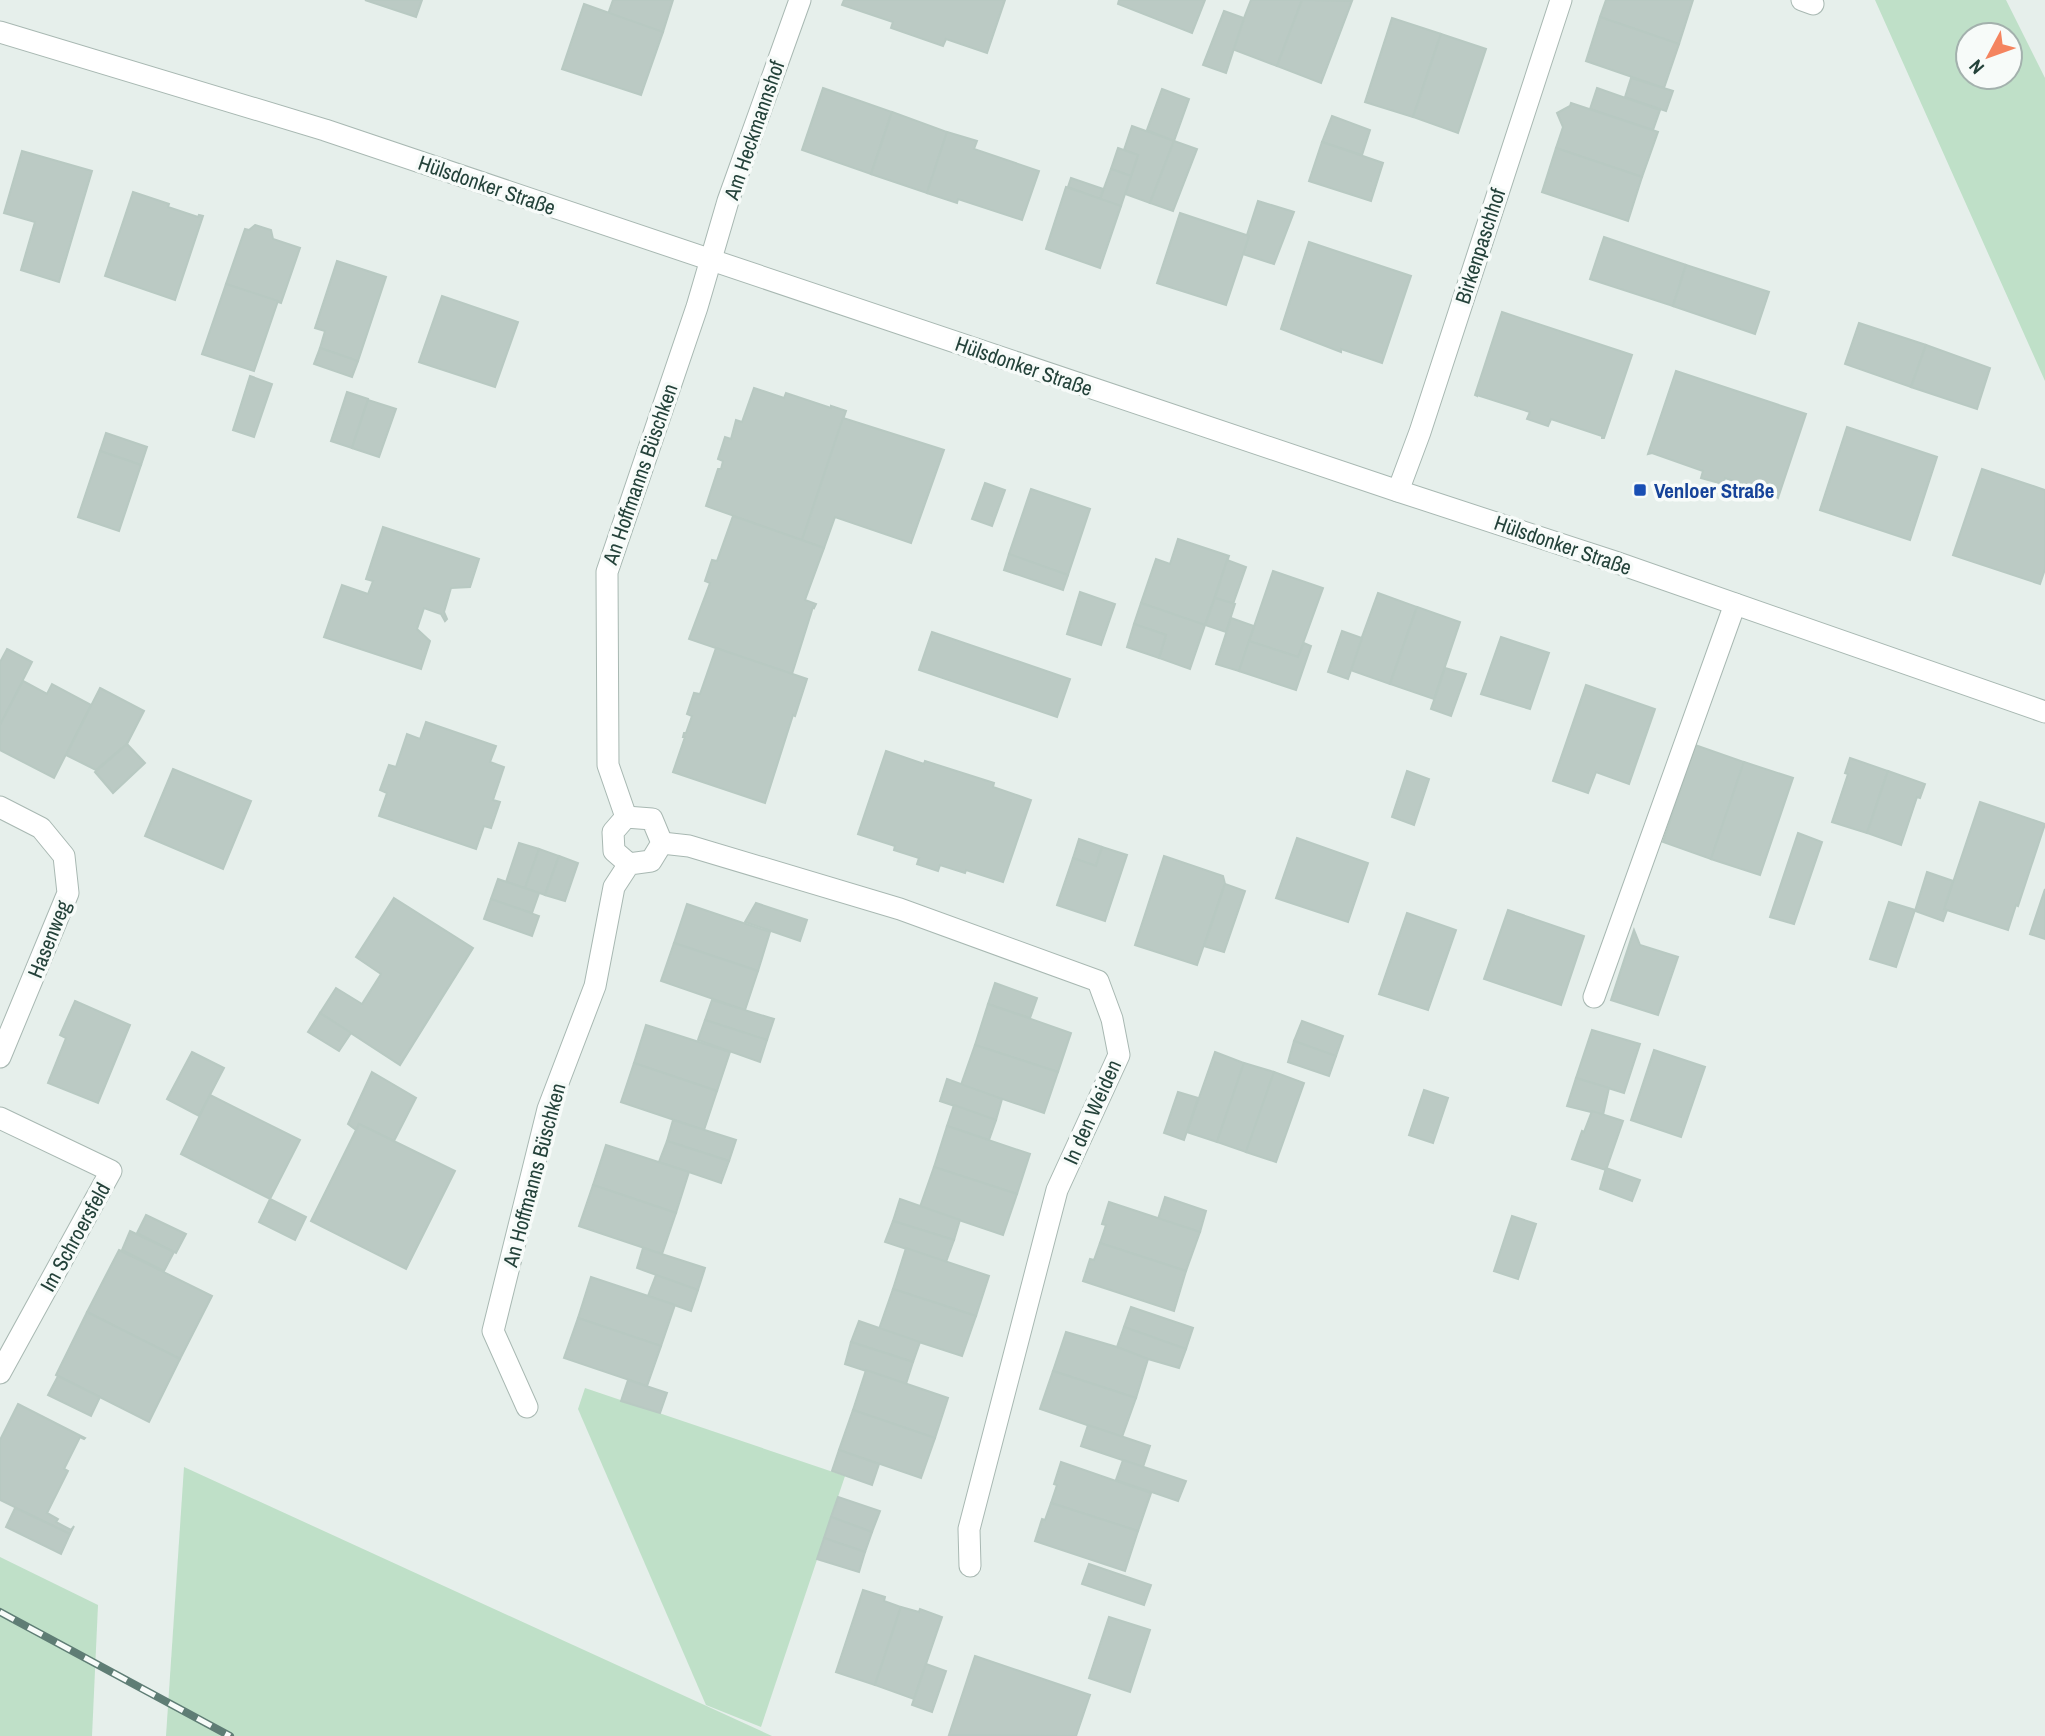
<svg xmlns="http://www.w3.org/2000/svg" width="2045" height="1736" font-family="'Archivo Narrow',sans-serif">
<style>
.green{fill:#bfe0c8;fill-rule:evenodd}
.building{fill:#bbcac4;stroke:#b8c9c2;stroke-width:2}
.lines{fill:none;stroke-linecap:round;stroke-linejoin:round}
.minor-casing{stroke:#a8b8b2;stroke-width:23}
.minor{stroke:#fff;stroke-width:21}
.rail-casing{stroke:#5f7d75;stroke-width:8}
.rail{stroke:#f7fbf9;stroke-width:5;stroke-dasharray:16;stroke-linecap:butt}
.transit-dot{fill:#1a4fb4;stroke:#f7fbf9;stroke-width:2.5}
.labels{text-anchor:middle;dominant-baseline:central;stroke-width:7;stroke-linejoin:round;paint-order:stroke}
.street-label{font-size:21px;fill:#24423a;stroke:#f7fbf9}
.transit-label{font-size:21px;font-weight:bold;fill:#164399;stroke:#f7fbf9;text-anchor:start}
</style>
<rect width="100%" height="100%" fill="#e6efeb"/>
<!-- green -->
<g class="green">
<path d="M 1875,0 L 2006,0 L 2045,78 L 2045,381 ZM 1968,35 L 2010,35 L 2010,77 L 1968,77 Z"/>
<path d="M 585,1388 L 845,1476 L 761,1727 L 706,1705 L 578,1409 Z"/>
<path d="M 184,1467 L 772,1736 L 166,1736 Z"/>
<path d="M 0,1557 L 98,1605 L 92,1736 L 0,1736 Z"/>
</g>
<!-- building -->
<g class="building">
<path d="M 365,0 L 422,0 L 416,17 Z"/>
<path d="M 613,0 L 673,0 L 663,32 L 608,14 Z"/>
<path d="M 844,0 L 1005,0 L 987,53 L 946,39 L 943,46 L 891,28 L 893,22 L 842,5 Z"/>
<path d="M 1119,0 L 1205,0 L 1192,33 L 1118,4 Z"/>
<path d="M 1251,0 L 1302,0 L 1277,66 L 1232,49 Z"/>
<path d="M 1302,0 L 1352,1 L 1321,83 L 1277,66 Z"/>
<path d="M 1606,0 L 1693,0 L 1679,44 L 1600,17 Z"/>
<path d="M 584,4 L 663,32 L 641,95 L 562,69 Z"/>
<path d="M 1224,11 L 1244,18 L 1226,73 L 1203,65 Z"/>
<path d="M 1600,17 L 1679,44 L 1664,88 L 1586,61 Z"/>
<path d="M 1392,18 L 1441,34 L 1413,117 L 1365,102 Z"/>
<path d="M 1441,34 L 1486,49 L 1458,133 L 1413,117 Z"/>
<path d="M 1631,78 L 1673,91 L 1666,111 L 1625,97 Z"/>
<path d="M 823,88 L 892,112 L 871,174 L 802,150 Z"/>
<path d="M 1597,88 L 1660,110 L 1653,130 L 1590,109 Z"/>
<path d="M 1162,89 L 1189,99 L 1174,141 L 1147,130 Z"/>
<path d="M 1571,103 L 1658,132 L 1642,177 L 1556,148 L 1563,127 L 1557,113 L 1570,106 Z"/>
<path d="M 892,112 L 947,132 L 927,193 L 871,174 Z"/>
<path d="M 1332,116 L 1370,130 L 1362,155 L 1322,142 Z"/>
<path d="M 1132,126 L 1174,141 L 1150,203 L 1125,194 L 1138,155 L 1124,150 Z"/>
<path d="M 947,132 L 977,141 L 974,149 L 1039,171 L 1022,220 L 958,199 L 957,203 L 927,193 Z"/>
<path d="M 1174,141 L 1197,149 L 1173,211 L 1150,203 Z"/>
<path d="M 1322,142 L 1383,163 L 1371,201 L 1309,181 Z"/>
<path d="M 1118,148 L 1138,155 L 1131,176 L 1111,169 Z"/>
<path d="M 1556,148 L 1642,177 L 1628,221 L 1542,192 Z"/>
<path d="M 22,151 L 92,171 L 59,282 L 21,270 L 35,222 L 4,213 Z"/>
<path d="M 1111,169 L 1131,176 L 1121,206 L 1100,199 Z"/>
<path d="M 1071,178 L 1103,189 L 1100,199 L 1068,187 Z"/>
<path d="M 1066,187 L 1121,206 L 1100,268 L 1046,249 Z"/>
<path d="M 133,192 L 169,204 L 168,207 L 198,217 L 199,215 L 203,216 L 175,300 L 105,276 Z"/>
<path d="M 1258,201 L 1294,212 L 1274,264 L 1243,254 L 1249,236 L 1247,235 Z"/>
<path d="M 1180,213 L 1249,236 L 1226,305 L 1157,283 Z"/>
<path d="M 255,225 L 271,230 L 273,239 L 300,248 L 281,303 L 226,284 L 245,229 L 249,230 Z"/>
<path d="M 1604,237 L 1686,265 L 1673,306 L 1590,279 Z"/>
<path d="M 1309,242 L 1411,276 L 1382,363 L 1341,349 L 1341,352 L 1281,329 Z"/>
<path d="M 337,261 L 386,277 L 358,361 L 320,348 L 325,331 L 315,328 Z"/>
<path d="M 1686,265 L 1769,292 L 1755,334 L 1673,306 Z"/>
<path d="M 226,284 L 278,301 L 254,371 L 202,354 Z"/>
<path d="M 442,296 L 518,322 L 495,387 L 419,362 Z"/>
<path d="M 1502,312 L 1632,355 L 1604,438 L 1602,438 L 1602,436 L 1551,419 L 1548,426 L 1527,419 L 1530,412 L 1477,395 L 1477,396 L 1475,395 Z"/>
<path d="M 1859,323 L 1926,345 L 1911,387 L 1845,364 Z"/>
<path d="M 1926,345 L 1990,368 L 1977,409 L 1911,387 Z"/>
<path d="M 320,348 L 358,361 L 352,377 L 314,364 Z"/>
<path d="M 1676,371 L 1806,414 L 1778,498 L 1776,496 L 1777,495 L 1725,478 L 1723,484 L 1701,478 L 1703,471 L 1652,453 L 1648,454 Z"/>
<path d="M 250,376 L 272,384 L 254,437 L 233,430 Z"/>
<path d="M 754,388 L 784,398 L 786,393 L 831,408 L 831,406 L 846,411 L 802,540 L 706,506 L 718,469 L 721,469 L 723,461 L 718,459 L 725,437 L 731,439 L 736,420 L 742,422 Z"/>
<path d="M 347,392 L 368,399 L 352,448 L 331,441 Z"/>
<path d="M 368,400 L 396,409 L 379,457 L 352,448 Z"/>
<path d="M 843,418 L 944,450 L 911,543 L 835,517 L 824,548 L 802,540 Z"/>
<path d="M 1847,427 L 1937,457 L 1910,540 L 1820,510 Z"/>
<path d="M 106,433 L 147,447 L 141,465 L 100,451 Z"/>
<path d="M 100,451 L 141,465 L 119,531 L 78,517 Z"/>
<path d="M 1982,469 L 2045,490 L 2045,569 L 2040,584 L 1953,555 Z"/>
<path d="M 985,483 L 1005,490 L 992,526 L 972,519 Z"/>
<path d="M 1031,489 L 1090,509 L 1068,575 L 1009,554 Z"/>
<path d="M 733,516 L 824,548 L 805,600 L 816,604 L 814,608 L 813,607 L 792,674 L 689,639 L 710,583 L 705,581 L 712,560 L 717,561 Z"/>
<path d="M 383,527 L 479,559 L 470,587 L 451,588 L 444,612 L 447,619 L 445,621 L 441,614 L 424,608 L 417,629 L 430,641 L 421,669 L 324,637 L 342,585 L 368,594 L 373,581 L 366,579 Z"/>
<path d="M 1178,539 L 1229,556 L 1205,625 L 1141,603 L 1156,559 L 1170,564 Z"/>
<path d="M 1009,554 L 1068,575 L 1063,590 L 1004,570 Z"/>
<path d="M 1227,560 L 1246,567 L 1233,604 L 1215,598 Z"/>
<path d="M 1273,571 L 1323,588 L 1298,657 L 1249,641 Z"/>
<path d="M 1080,592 L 1115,604 L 1101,645 L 1067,634 Z"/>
<path d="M 1378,593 L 1417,607 L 1390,684 L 1350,670 Z"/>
<path d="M 1215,598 L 1235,604 L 1226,632 L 1205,625 Z"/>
<path d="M 1141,603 L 1205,625 L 1190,669 L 1159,658 L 1166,635 L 1134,624 Z"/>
<path d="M 1417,607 L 1460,622 L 1434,699 L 1390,684 Z"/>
<path d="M 1231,618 L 1254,626 L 1239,671 L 1216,664 Z"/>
<path d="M 1134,624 L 1166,635 L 1159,658 L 1127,647 Z"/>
<path d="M 1342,631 L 1362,638 L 1348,679 L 1328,672 Z"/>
<path d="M 932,632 L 1070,679 L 1057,717 L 919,670 Z"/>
<path d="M 1501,637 L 1549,653 L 1530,709 L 1481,694 Z"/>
<path d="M 1249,641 L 1298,657 L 1304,643 L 1311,646 L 1296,690 L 1239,671 Z"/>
<path d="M 716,648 L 807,679 L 795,716 L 793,715 L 765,803 L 673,772 L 685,737 L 683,737 L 684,733 L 686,733 L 692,716 L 687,714 L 694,693 L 700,694 Z"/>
<path d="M 7,649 L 32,662 L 0,725 L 0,662 Z"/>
<path d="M 1445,668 L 1466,674 L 1451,716 L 1431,709 Z"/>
<path d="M 23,681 L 47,694 L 52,684 L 91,705 L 54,778 L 0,750 L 0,725 Z"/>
<path d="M 1586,685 L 1655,709 L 1629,784 L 1596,772 L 1588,793 L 1553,781 Z"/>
<path d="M 100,688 L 144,711 L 127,744 L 96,770 L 66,755 Z"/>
<path d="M 426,722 L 496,746 L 490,762 L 504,767 L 493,800 L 500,802 L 491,828 L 484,826 L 476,849 L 379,816 L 387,793 L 380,790 L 389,765 L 396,767 L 407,734 L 420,739 Z"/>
<path d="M 127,744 L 145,763 L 113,793 L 95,772 Z"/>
<path d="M 1695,745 L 1744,762 L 1711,859 L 1663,842 Z"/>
<path d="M 886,751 L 924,764 L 925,761 L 994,783 L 993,787 L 1031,800 L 1003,882 L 966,870 L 965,873 L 940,865 L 938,871 L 917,864 L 919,858 L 894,850 L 895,846 L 858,834 Z"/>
<path d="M 1850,758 L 1888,771 L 1867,833 L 1832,822 L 1848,774 L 1845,773 Z"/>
<path d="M 1744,762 L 1793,778 L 1760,875 L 1711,859 Z"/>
<path d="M 173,769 L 251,801 L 223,869 L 145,836 Z"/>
<path d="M 1407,771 L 1429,779 L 1414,825 L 1392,817 Z"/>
<path d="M 1888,771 L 1925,784 L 1920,798 L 1917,797 L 1901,845 L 1867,833 Z"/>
<path d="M 1980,802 L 2045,824 L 2018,906 L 2016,905 L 2008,930 L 1944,909 Z"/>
<path d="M 1798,833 L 1822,842 L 1794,924 L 1770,917 Z"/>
<path d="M 1297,838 L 1368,863 L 1348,922 L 1276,898 Z"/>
<path d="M 1079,839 L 1102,847 L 1096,866 L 1073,858 Z"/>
<path d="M 519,843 L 539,849 L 525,888 L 506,882 Z"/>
<path d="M 1102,847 L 1127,855 L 1105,921 L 1057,905 L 1073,858 L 1096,866 Z"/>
<path d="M 539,849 L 559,856 L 545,895 L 525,888 Z"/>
<path d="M 559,856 L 578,863 L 565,901 L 545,895 Z"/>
<path d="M 1164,856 L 1223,876 L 1225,884 L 1197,965 L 1135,945 Z"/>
<path d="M 1927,872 L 1953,881 L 1944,909 L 1947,910 L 1943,921 L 1915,911 Z"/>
<path d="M 498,879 L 539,893 L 532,913 L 491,899 Z"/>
<path d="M 1225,884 L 1245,891 L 1224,952 L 1204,946 Z"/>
<path d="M 2045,889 L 2045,939 L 2030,934 Z"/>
<path d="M 394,898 L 473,948 L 400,1065 L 320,1013 L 336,988 L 362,1004 L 381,974 L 356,957 Z"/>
<path d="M 491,899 L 539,916 L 532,936 L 484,919 Z"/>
<path d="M 1889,902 L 1915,910 L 1896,967 L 1870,959 Z"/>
<path d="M 756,903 L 807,920 L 800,941 L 745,922 Z"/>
<path d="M 687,904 L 770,932 L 758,971 L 674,943 Z"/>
<path d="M 1508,910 L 1584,936 L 1561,1005 L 1484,979 Z"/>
<path d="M 1407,913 L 1456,930 L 1428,1010 L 1379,994 Z"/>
<path d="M 1634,930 L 1640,945 L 1678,957 L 1658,1015 L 1611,1000 Z"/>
<path d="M 674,943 L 758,971 L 745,1010 L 661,981 Z"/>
<path d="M 995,983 L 1037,998 L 1030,1018 L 988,1004 Z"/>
<path d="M 712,1000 L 774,1019 L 767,1040 L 705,1020 Z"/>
<path d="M 75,1001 L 130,1025 L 98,1103 L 48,1083 L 66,1038 L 60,1035 Z"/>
<path d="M 988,1004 L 1071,1033 L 1058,1072 L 975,1045 Z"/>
<path d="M 320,1013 L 351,1033 L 339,1051 L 308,1032 Z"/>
<path d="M 705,1020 L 767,1040 L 760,1062 L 698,1040 Z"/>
<path d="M 1302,1021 L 1343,1036 L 1336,1056 L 1294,1041 Z"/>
<path d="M 646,1025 L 730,1052 L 717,1091 L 634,1063 Z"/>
<path d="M 1592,1030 L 1640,1044 L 1624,1093 L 1576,1078 Z"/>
<path d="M 1294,1041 L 1336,1056 L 1329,1076 L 1288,1062 Z"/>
<path d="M 975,1045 L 1058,1072 L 1044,1113 L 961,1085 Z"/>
<path d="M 1654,1050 L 1705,1067 L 1681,1137 L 1631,1120 Z"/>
<path d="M 192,1052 L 224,1068 L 199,1116 L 167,1099 Z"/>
<path d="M 1215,1052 L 1244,1063 L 1217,1142 L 1187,1132 Z"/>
<path d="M 634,1063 L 717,1091 L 704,1130 L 621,1102 Z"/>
<path d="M 1244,1063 L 1274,1072 L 1246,1152 L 1217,1142 Z"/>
<path d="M 372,1072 L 416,1098 L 394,1141 L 359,1124 L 356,1130 L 348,1124 Z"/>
<path d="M 1274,1072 L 1304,1083 L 1276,1162 L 1246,1152 Z"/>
<path d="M 1576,1078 L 1609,1088 L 1603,1115 L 1567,1106 Z"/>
<path d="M 947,1079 L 1002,1099 L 996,1120 L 940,1101 Z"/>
<path d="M 1424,1090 L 1448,1098 L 1433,1143 L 1409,1135 Z"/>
<path d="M 1178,1092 L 1198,1098 L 1184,1140 L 1164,1133 Z"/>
<path d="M 210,1095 L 300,1140 L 270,1199 L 181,1154 Z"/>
<path d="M 954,1105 L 996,1120 L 989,1140 L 947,1126 Z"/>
<path d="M 1592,1111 L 1623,1121 L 1606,1170 L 1572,1159 L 1582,1131 L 1584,1132 Z"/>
<path d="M 673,1120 L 736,1140 L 729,1161 L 667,1141 Z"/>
<path d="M 359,1124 L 455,1171 L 406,1269 L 311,1221 Z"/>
<path d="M 947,1126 L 1030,1154 L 1017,1194 L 934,1167 Z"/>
<path d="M 667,1141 L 729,1161 L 721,1183 L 659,1162 Z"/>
<path d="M 606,1145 L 689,1172 L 676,1213 L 593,1185 Z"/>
<path d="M 934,1167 L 1017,1194 L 1003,1235 L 920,1207 Z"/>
<path d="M 1606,1168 L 1640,1180 L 1632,1201 L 1600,1189 Z"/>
<path d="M 593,1185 L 676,1213 L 662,1254 L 579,1226 Z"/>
<path d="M 1165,1197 L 1206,1211 L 1200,1232 L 1158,1219 Z"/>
<path d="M 270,1199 L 306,1217 L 295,1240 L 259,1222 Z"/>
<path d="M 900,1199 L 960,1220 L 954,1240 L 893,1221 Z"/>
<path d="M 1109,1202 L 1200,1232 L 1186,1271 L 1100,1243 L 1106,1225 L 1102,1224 Z"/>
<path d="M 146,1215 L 186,1234 L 176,1253 L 137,1233 Z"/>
<path d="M 1512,1216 L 1536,1224 L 1518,1279 L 1494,1271 Z"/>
<path d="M 893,1221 L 954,1240 L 946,1262 L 885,1242 Z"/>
<path d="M 130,1231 L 174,1252 L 164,1271 L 122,1250 Z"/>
<path d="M 1100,1243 L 1186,1271 L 1174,1311 L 1083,1281 L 1090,1259 L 1094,1260 Z"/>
<path d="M 643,1248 L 705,1268 L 698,1290 L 637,1268 Z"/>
<path d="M 906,1248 L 989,1276 L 976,1316 L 893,1289 Z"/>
<path d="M 119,1250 L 212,1296 L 180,1359 L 87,1312 Z"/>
<path d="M 656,1275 L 698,1290 L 691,1311 L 648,1296 Z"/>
<path d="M 591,1277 L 675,1305 L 661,1346 L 578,1318 Z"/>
<path d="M 893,1289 L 976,1316 L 962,1356 L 879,1329 Z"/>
<path d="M 1131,1307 L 1193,1328 L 1186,1349 L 1124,1327 Z"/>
<path d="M 87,1312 L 180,1359 L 149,1422 L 56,1375 Z"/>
<path d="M 578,1318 L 661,1346 L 647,1386 L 564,1358 Z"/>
<path d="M 859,1321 L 920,1342 L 913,1362 L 851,1342 Z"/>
<path d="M 1124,1327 L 1186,1349 L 1179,1368 L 1148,1359 L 1117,1347 Z"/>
<path d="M 1066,1332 L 1117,1347 L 1148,1359 L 1136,1398 L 1053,1371 Z"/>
<path d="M 851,1342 L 913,1362 L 906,1384 L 845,1364 Z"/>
<path d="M 866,1370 L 948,1398 L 935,1438 L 853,1410 Z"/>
<path d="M 1053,1371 L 1136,1398 L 1122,1437 L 1040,1409 Z"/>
<path d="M 58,1376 L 100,1397 L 91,1416 L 48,1395 Z"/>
<path d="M 628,1380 L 667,1393 L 660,1413 L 621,1401 Z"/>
<path d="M 18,1404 L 85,1438 L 84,1439 L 80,1437 L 64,1469 L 68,1471 L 47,1513 L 58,1519 L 56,1522 L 71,1530 L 74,1526 L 70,1534 L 0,1500 L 0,1440 Z"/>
<path d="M 853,1410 L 935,1438 L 921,1478 L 839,1450 Z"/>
<path d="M 1088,1425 L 1150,1446 L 1143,1467 L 1081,1446 Z"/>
<path d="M 839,1450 L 879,1464 L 872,1485 L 832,1471 Z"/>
<path d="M 1123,1460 L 1186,1481 L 1178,1501 L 1116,1480 Z"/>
<path d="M 1061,1462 L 1151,1493 L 1138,1531 L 1051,1503 L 1057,1485 L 1054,1484 Z"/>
<path d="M 838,1497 L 880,1511 L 872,1532 L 831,1517 Z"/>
<path d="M 1051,1503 L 1138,1531 L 1125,1571 L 1035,1541 L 1042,1519 L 1045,1520 Z"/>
<path d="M 15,1508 L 70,1534 L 61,1554 L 6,1527 Z"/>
<path d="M 831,1517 L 872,1532 L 865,1552 L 824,1538 Z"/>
<path d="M 824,1538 L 865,1552 L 859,1572 L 817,1559 Z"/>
<path d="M 1089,1564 L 1151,1585 L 1144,1605 L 1082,1584 Z"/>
<path d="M 863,1590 L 885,1597 L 884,1601 L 901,1607 L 875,1685 L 836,1672 Z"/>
<path d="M 901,1607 L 919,1612 L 920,1609 L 942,1617 L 914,1699 L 875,1685 Z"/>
<path d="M 1109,1617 L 1150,1630 L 1130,1692 L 1089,1678 Z"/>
<path d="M 975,1656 L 1090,1695 L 1076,1736 L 949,1735 Z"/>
<path d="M 926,1664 L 946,1671 L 932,1712 L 912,1705 Z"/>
</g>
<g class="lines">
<!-- minor casing -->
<g class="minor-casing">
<g id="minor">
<path d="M 1802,0 L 1813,4"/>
<path d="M 0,32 L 325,130 L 1398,491 L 1615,562 L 2045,712"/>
<path d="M 1398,491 L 1420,432 L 1561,0"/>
<path d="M 0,807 L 41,828 L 64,856 L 68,893 L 0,1057"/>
<path d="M 626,817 L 608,765 L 607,572 L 697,307 L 728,201 L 800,0"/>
<path d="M 662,843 L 689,846 L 900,909 L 1098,981 L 1112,1019 L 1119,1055 L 1057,1190 L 969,1529 L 970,1566"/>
<path d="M 1594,997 L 1735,604"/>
<path d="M 0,1118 L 111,1171 L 0,1373"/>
<path d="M 527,1407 L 493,1331 L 548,1109 L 595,986 L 614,887 L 629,864 L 651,861 L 662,843 L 652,819 L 626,817 L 613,832 L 614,851 L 629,864"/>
</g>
</g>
<!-- minor -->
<use href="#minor" class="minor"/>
<!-- rail casing -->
<g class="rail-casing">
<path id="rail" d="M 0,1612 L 230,1736"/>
</g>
<!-- rail -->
<use href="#rail" class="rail"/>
</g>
<!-- markers -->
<rect class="transit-dot" x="1633" y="483" width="14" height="14" rx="3.5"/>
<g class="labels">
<!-- street labels -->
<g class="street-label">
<text transform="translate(754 130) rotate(-71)">Am Heckmannshof</text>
<text transform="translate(487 185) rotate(19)">Hülsdonker Straße</text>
<text transform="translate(1480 246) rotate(-72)">Birkenpaschhof</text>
<text transform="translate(1024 366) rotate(19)">Hülsdonker Straße</text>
<text transform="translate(640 474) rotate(-71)">An Hoffmanns Büschken</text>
<text transform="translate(1563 545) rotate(19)">Hülsdonker Straße</text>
<text transform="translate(49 939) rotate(-68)">Hasenweg</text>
<text transform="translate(1092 1112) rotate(-66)">In den Weiden</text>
<text transform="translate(534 1175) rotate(-75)">An Hoffmanns Büschken</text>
<text transform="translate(75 1237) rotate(-61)">Im Schroersfeld</text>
</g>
<!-- transit labels -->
<g class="transit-label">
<text x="1654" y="490">Venloer Straße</text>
</g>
</g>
<!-- north arrow -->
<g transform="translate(1989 56) rotate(229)"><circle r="33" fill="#f7fbf9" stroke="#a3b1ad" stroke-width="2"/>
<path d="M0-5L12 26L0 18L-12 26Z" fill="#f4845f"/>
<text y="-10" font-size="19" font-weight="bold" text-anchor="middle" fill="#24423a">N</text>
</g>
</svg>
